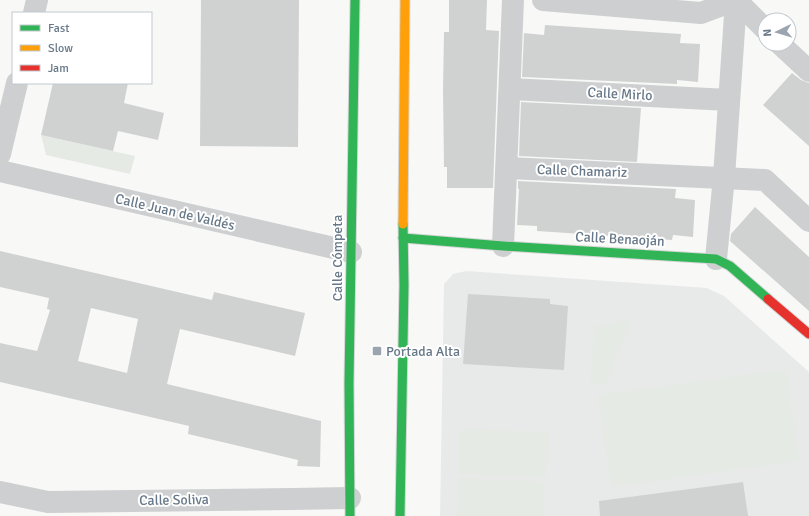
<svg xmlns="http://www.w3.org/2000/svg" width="809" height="516" font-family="Signika,sans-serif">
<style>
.built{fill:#e8e9e9}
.green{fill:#e6eae4}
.building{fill:#d0d2d2;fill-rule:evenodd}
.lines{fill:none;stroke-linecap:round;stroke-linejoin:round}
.fast-casing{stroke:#d5d6d7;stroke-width:11}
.slow-casing{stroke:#d5d6d7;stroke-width:11}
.jam-casing{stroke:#d5d6d7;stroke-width:11}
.street{stroke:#cecfd0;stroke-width:22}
.fast{stroke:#30b455;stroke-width:9}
.slow{stroke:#ff9f0a;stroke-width:9}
.jam{stroke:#e5322d;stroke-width:9}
.poi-dot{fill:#9aa5af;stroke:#fff;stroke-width:1.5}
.labels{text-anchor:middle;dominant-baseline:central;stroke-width:4;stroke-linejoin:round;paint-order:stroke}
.street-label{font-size:14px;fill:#677888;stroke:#fff}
.poi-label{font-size:14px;fill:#677888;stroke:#fff;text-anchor:start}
</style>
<rect width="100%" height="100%" fill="#f8f8f7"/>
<!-- built -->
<path class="built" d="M 466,271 L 707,288 L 724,296 L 809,372 L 809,516 L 440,516 L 444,284 L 453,274 Z"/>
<!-- green -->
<g class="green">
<path d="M 41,135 L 135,156 L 130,174 L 46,155 Z"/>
<path d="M 632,318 L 605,384 L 590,384 L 595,326 L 607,325 Z"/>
<path d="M 786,369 L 799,461 L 611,487 L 598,395 Z"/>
<path d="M 460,429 L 547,432 L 546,478 L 459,474 Z"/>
<path d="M 458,478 L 545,482 L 544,516 L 457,516 Z"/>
</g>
<!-- building -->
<g class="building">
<path d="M 201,0 L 299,0 L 298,147 L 200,146 Z"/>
<path d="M 449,0 L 487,0 L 486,30 L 499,31 L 493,188 L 447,188 L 447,167 L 444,167 L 443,90 L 444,32 L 449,32 Z"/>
<path d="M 545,25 L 681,34 L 680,43 L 700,44 L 698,82 L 677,80 L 677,84 L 522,77 L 524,33 L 544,35 Z"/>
<path d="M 792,73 L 801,80 L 809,83 L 809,146 L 763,105 Z"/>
<path d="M 53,83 L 128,83 L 124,103 L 164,113 L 158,140 L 118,131 L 113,151 L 41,135 Z"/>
<path d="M 521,102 L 641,108 L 637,162 L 519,156 Z"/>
<path d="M 518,181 L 676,189 L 675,198 L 695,200 L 693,237 L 673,235 L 672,240 L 537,231 L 537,226 L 517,225 L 519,189 L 518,189 Z"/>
<path d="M 755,207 L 809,257 L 809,311 L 730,241 L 731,234 Z"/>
<path d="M 0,251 L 212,300 L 214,292 L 305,313 L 295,356 L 180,329 L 167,384 L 321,421 L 320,467 L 297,466 L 298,460 L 188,434 L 189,426 L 0,382 L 0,343 L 37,351 L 50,310 L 47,309 L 49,298 L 0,287 ZM 91,308 L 138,319 L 127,373 L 78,361 Z"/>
<path d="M 468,294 L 550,299 L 550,304 L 568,306 L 564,370 L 463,364 Z"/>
<path d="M 743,482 L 748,516 L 600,516 L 599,501 Z"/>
</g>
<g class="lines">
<!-- fast casing -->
<g class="fast-casing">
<g id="fast">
<path d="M 403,238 L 503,246 L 716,259 L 730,266 L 768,299"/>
<path d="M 350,516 L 349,383 L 355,0"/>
<path d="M 400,516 L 404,285 L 403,224"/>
</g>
</g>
<!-- slow casing -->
<g class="slow-casing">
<path id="slow" d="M 403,224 L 405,0"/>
</g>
<!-- jam casing -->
<g class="jam-casing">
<path id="jam" d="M 768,299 L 809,334"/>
</g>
<!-- street -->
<g class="street">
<path d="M 543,0 L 701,13 L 736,0"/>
<path d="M 736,0 L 765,29"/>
<path d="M 34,13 L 37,0"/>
<path d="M 780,44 L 809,71"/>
<path d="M 510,89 L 729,100"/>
<path d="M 0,154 L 17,83"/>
<path d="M 507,168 L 765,180 L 809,221"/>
<path d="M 0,171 L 351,252"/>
<path d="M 503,246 L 513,0"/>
<path d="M 716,259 L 724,177 L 736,0"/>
<path d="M 0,492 L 48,502 L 292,499 L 350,498"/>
</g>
<!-- fast -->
<use href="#fast" class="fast"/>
<!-- slow -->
<use href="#slow" class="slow"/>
<!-- jam -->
<use href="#jam" class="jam"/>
</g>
<!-- markers -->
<rect class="poi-dot" x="372" y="346" width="10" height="10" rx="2"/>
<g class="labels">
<!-- street labels -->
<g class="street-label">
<text transform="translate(620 94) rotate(3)">Calle Mirlo</text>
<text transform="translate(582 171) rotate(2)">Calle Chamariz</text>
<text transform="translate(175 212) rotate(13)">Calle Juan de Valdés</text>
<text transform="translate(620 239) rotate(3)">Calle Benaoján</text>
<text transform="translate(337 258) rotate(-90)">Calle Cómpeta</text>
<text transform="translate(174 500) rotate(-1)">Calle Soliva</text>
</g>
<!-- poi labels -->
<g class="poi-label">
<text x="386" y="351">Portada Alta</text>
</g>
</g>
<!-- legend -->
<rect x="12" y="12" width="140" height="72" fill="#ffffff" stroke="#c2c9cf"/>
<rect x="20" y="25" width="20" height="6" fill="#30b455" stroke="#c2c9cf"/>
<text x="48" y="32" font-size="12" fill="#677888">Fast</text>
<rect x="20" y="45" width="20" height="6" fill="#ff9f0a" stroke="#c2c9cf"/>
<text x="48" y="52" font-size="12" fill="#677888">Slow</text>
<rect x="20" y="65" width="20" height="6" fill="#e5322d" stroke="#c2c9cf"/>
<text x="48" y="72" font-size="12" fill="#677888">Jam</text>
<!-- north arrow -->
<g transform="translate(777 32) rotate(265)"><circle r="19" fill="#ffffff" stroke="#c2c9cf"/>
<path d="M0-3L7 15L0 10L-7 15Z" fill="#9aa5af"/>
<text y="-6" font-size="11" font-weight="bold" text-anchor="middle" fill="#677888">N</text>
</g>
</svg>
